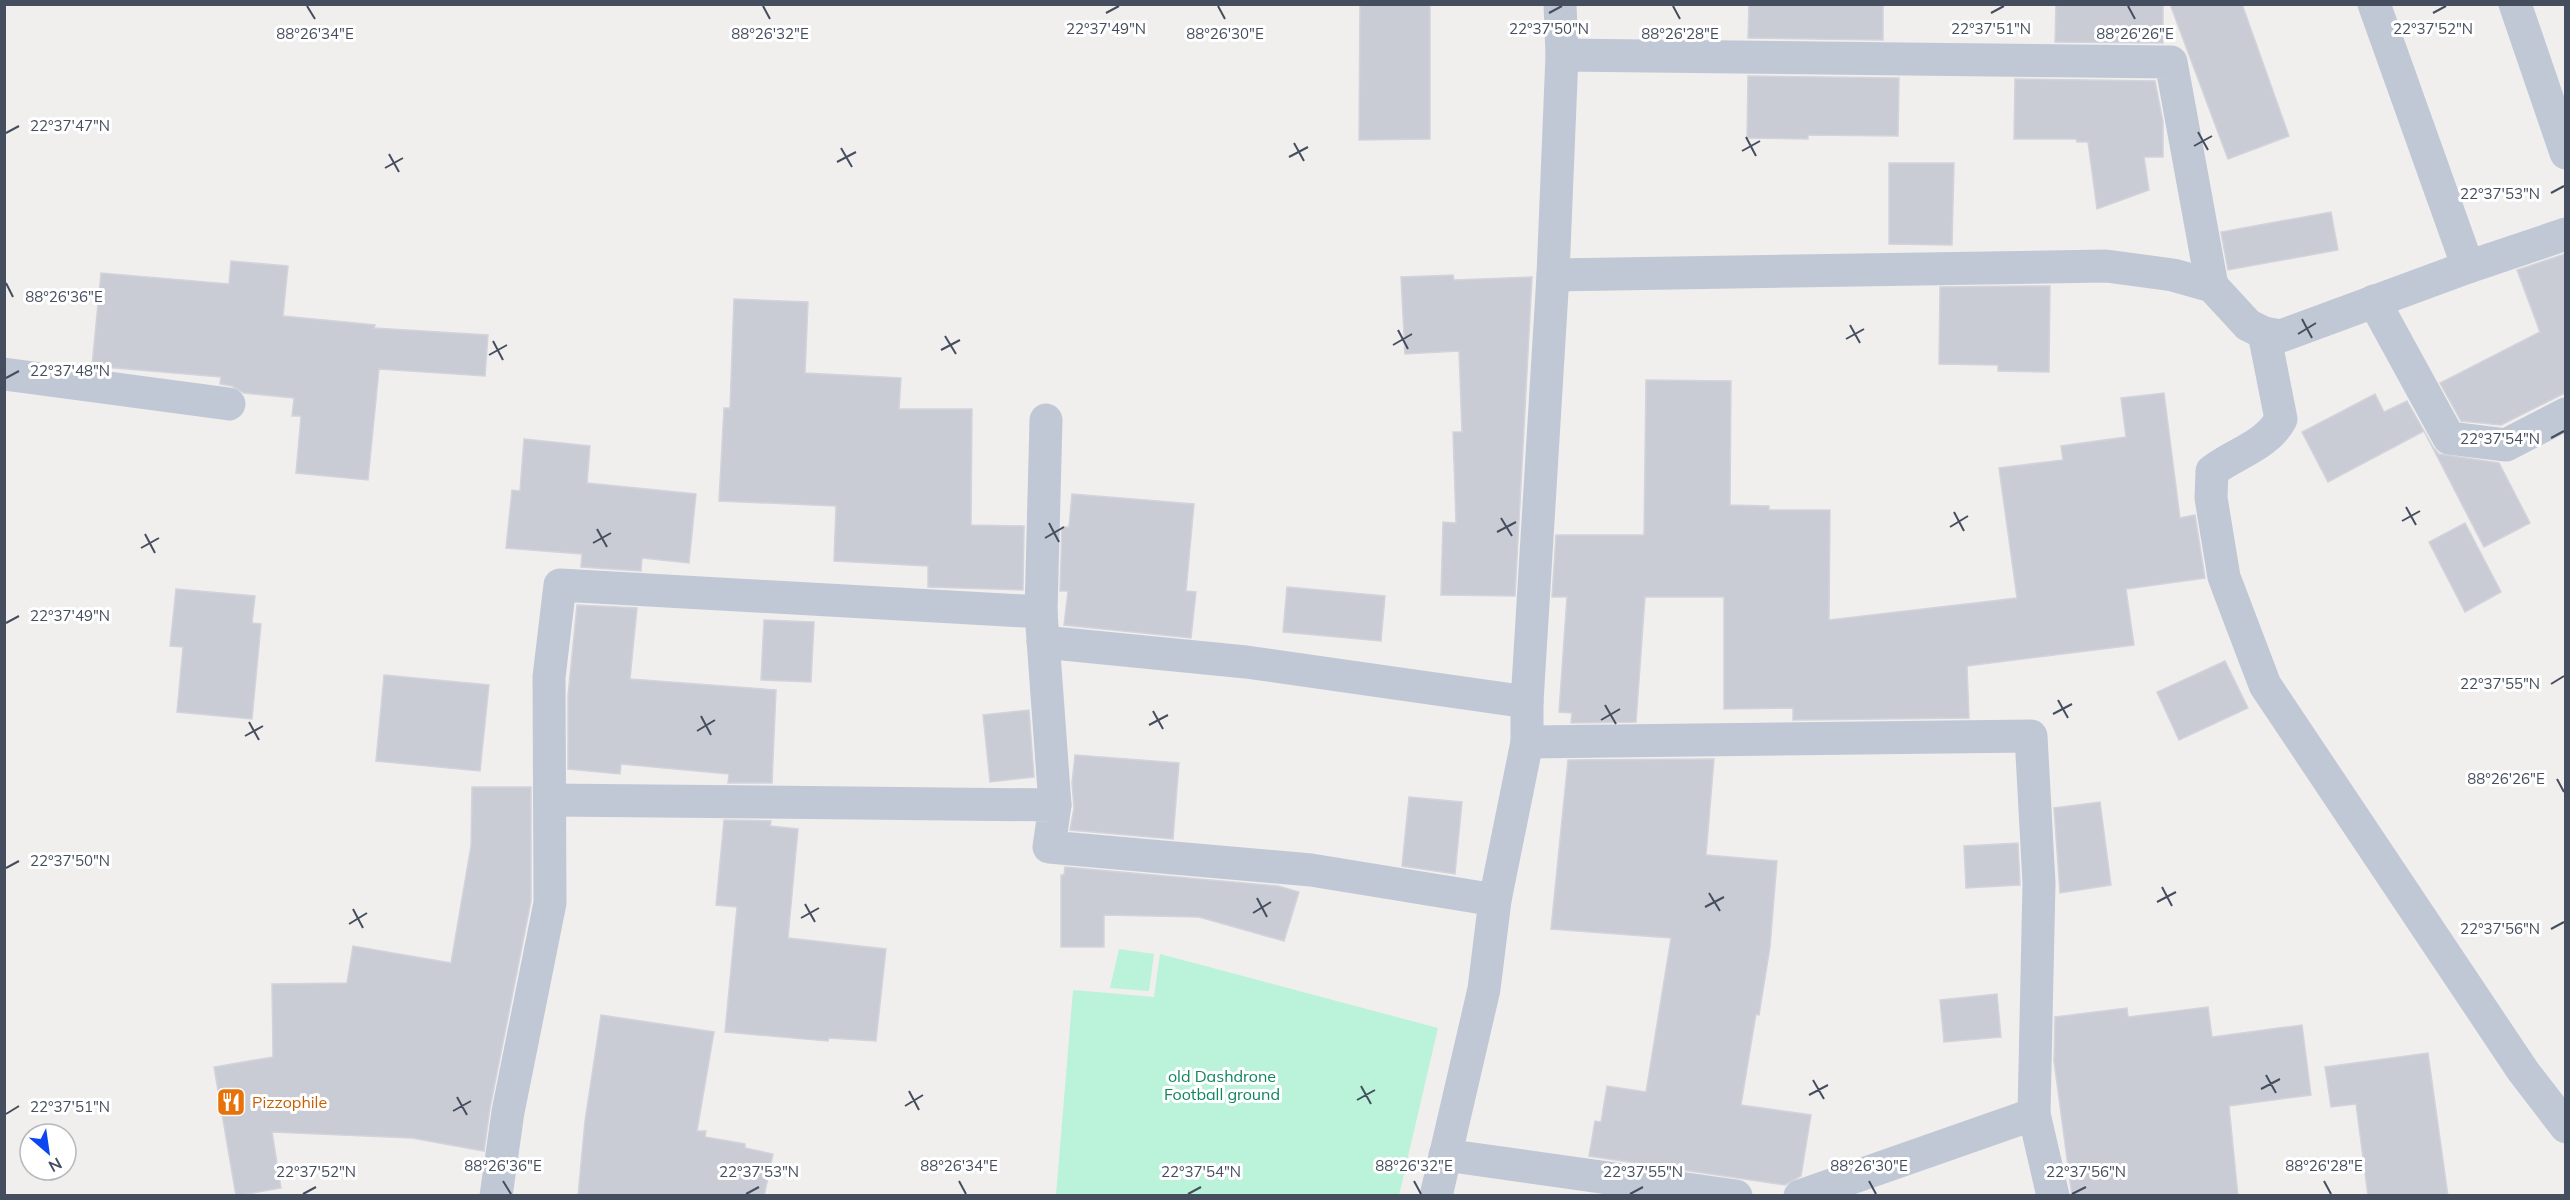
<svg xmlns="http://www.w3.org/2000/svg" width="2570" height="1200" font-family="Mulish,sans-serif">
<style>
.green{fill:#baf2da}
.building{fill:#caccd5;stroke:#d2d3db;stroke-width:1.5}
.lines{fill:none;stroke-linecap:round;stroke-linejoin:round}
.minor{stroke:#c1c8d5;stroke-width:33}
.ticks{fill:none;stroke:#454e5e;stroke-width:2}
.labels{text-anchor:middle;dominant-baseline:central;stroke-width:6;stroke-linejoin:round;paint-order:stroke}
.park-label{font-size:16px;fill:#10855f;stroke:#fff}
.food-label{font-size:16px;fill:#c56008;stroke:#fff;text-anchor:start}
.ticks-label{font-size:15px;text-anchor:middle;fill:#454e5e;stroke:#fff;stroke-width:6;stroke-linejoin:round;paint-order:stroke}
</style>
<rect width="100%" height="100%" fill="#f1efee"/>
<!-- green -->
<g class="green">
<path d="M 1119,949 L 1154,954 L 1149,991 L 1110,988 Z"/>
<path d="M 1160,954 L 1438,1028 L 1399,1195 L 1056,1195 L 1073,990 L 1154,997 Z"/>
</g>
<!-- building -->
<g class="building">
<path d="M 1360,4 L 1430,4 L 1430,139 L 1359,140 Z"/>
<path d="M 1749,4 L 1883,4 L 1883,40 L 1748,38 Z"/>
<path d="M 2056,4 L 2163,4 L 2163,43 L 2055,42 Z"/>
<path d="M 2170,4 L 2242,4 L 2289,136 L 2228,159 Z"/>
<path d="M 1748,76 L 1899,78 L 1898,136 L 1808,135 L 1808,139 L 1747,138 Z"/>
<path d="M 2015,79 L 2155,81 L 2163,122 L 2163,157 L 2144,157 L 2149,190 L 2097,209 L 2088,142 L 2077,142 L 2076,139 L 2014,139 Z"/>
<path d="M 1889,163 L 1954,163 L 1952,245 L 1889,244 Z"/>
<path d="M 2331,212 L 2338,250 L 2228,270 L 2221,232 Z"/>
<path d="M 2565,254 L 2565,393 L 2501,425 L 2461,421 L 2440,383 L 2540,332 L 2517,270 Z"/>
<path d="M 231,261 L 288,266 L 283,316 L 375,325 L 374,328 L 488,335 L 485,376 L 379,369 L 368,480 L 296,473 L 301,416 L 292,416 L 294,398 L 244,393 L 232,386 L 220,384 L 221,377 L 92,366 L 101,273 L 229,284 Z"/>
<path d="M 1453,275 L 1454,280 L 1532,277 L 1515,596 L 1441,595 L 1443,522 L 1456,523 L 1453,432 L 1462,432 L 1459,351 L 1405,354 L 1401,277 Z"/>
<path d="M 2030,286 L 2050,286 L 2049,372 L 1998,371 L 1998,365 L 1939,364 L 1940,287 Z"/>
<path d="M 734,299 L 808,302 L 805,373 L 901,378 L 899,409 L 972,409 L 971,525 L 1024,526 L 1023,590 L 928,587 L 928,566 L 834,561 L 836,506 L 719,501 L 724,408 L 730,408 Z"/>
<path d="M 1646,380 L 1731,381 L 1730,505 L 1769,506 L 1769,510 L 1830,510 L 1829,620 L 2017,598 L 1999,468 L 2063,460 L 2061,446 L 2126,437 L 2121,398 L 2164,393 L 2180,518 L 2195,515 L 2205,578 L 2126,589 L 2134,645 L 1967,666 L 1969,718 L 1793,720 L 1793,708 L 1724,709 L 1724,597 L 1645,597 L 1636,722 L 1571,723 L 1572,713 L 1559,712 L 1567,597 L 1552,597 L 1556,535 L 1644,535 Z"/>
<path d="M 2375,394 L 2384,412 L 2407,401 L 2433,447 L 2439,454 L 2499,463 L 2530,523 L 2484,547 L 2424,431 L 2328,482 L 2302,432 Z"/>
<path d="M 524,439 L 590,446 L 587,483 L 696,494 L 689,563 L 642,558 L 641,571 L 581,567 L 582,554 L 506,548 L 512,490 L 520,491 Z"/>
<path d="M 1072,494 L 1194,504 L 1186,591 L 1196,592 L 1191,638 L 1064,625 L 1068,591 L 1060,591 L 1062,527 L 1069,527 Z"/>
<path d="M 2465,523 L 2501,592 L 2465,612 L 2429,542 Z"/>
<path d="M 1287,587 L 1385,596 L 1381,641 L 1283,632 Z"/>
<path d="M 176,589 L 255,596 L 252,623 L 261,624 L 252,719 L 177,712 L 183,647 L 170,646 Z"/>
<path d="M 577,605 L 637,608 L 630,679 L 776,690 L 772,783 L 728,783 L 729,774 L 621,764 L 620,774 L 568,769 L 568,696 Z"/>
<path d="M 764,620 L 814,622 L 811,682 L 761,680 Z"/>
<path d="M 2225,661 L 2248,708 L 2179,740 L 2157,692 Z"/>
<path d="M 384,675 L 489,685 L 480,771 L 376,761 Z"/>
<path d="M 1029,710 L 1034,777 L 990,782 L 983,715 Z"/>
<path d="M 1075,755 L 1179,763 L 1173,839 L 1070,830 L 1074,808 L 1072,783 Z"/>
<path d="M 1714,759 L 1706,855 L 1777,861 L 1770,947 L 1759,1015 L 1756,1014 L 1741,1105 L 1811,1115 L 1801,1176 L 1785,1185 L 1589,1156 L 1595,1121 L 1601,1122 L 1607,1086 L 1646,1092 L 1671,938 L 1551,929 L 1568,760 Z"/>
<path d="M 472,787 L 531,787 L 531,901 L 490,1108 L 484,1151 L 412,1138 L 272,1132 L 281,1188 L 236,1196 L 214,1067 L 273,1057 L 272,984 L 347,983 L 353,946 L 451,963 L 471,846 Z"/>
<path d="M 1409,797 L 1462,802 L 1455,874 L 1402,866 Z"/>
<path d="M 2100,802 L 2111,885 L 2060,893 L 2054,808 Z"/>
<path d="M 724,820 L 771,821 L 770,826 L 798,829 L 788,938 L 886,949 L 876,1041 L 829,1038 L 828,1041 L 725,1032 L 737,907 L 716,905 Z"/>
<path d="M 2018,843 L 2020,885 L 1966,888 L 1964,846 Z"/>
<path d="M 1065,867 L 1278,886 L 1299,892 L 1284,941 L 1199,917 L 1104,915 L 1104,947 L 1061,947 L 1061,875 L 1064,875 Z"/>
<path d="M 1997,994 L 2001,1037 L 1944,1042 L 1940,1000 Z"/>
<path d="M 2208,1007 L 2212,1037 L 2302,1025 L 2311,1095 L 2229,1106 L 2238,1196 L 2072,1196 L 2054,1061 L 2055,1017 L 2127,1008 L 2128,1017 Z"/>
<path d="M 601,1015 L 714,1032 L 697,1131 L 706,1131 L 705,1137 L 745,1144 L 745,1148 L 773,1154 L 764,1196 L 578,1196 L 585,1121 Z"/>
<path d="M 2428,1053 L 2448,1196 L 2368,1196 L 2356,1104 L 2331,1107 L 2325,1067 Z"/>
</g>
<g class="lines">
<!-- minor -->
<g class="minor">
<path d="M 2374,4 L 2468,267"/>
<path d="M 2515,4 L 2566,153"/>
<path d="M 1562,55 L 2171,62 L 2212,286"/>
<path d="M 1553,275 L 2106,266 L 2173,275 L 2212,286 L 2248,325 L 2264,333 L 2281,336 L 2468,267 L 2566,234"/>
<path d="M 2374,301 L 2449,438 L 2506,445 L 2566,414"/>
<path d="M 2264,333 L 2281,419 C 2268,445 2234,454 2212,471 L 2211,498 L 2224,577 L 2265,685 L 2523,1071 L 2566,1127"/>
<path d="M 4,374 L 229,404"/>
<path d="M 1046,420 L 1041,612 L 1055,805"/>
<path d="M 1043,642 L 1246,662 L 1527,702"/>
<path d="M 1527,742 L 2031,736 L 2039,883 L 2034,1114 L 2053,1196"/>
<path d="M 550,800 L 1055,805 L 1049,847 L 1311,870 L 1495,900"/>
<path d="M 1445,1155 L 1736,1196"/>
<path d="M 496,1196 L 508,1112 L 550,903 L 549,677 L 560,585 L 1041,612"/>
<path d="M 1436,1196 L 1484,989 L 1495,900 L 1527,742 L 1527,702 L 1553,275 L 1562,55 L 1560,4"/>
<path d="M 1800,1196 L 2034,1114"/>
</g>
</g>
<!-- ticks -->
<path class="ticks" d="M 307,6 L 315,19M 763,6 L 770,19M 1218,6 L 1225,19M 1673,6 L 1680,19M 2128,6 L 2135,19M 1106,13 L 1119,6M 1549,13 L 1562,6M 1991,13 L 2004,6M 2433,13 L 2446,6M 2198,132 L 2208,150M 6,133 L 19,126M 1746,137 L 1756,156M 1294,143 L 1304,161M 2194,146 L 2212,136M 841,148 L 852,167M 1742,151 L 1760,141M 389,154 L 399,172M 1289,157 L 1308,147M 837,162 L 856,152M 385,168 L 403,158M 2551,193 L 2564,186M 6,283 L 13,297M 2302,319 L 2312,338M 1850,325 L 1860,343M 1398,330 L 1408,349M 2298,334 L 2316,323M 945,336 L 956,354M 1846,339 L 1864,329M 493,341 L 503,360M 1393,345 L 1412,334M 941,350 L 960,340M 489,355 L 507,345M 6,378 L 19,371M 2551,438 L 2564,431M 2406,507 L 2416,525M 1954,512 L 1964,531M 1501,518 L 1512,536M 2402,521 L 2420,511M 1049,523 L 1059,542M 1950,527 L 1968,516M 597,529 L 607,547M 1497,532 L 1516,522M 145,534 L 155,553M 1045,538 L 1064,527M 593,543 L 611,533M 141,548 L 159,538M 6,623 L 19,616M 2551,684 L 2564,676M 2058,700 L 2068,718M 1605,705 L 1616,724M 1153,711 L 1163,729M 2053,714 L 2072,704M 701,716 L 711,735M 1601,720 L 1620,709M 249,722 L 259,740M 1149,725 L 1168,715M 697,731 L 715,720M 245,736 L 263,726M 2557,779 L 2564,792M 6,868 L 19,861M 2162,887 L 2172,906M 1709,893 L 1720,911M 1257,898 L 1267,917M 2157,902 L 2176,892M 805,904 L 815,922M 1705,907 L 1724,897M 353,909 L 363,928M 1253,913 L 1271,902M 801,918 L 819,908M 349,924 L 367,913M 2551,929 L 2564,922M 2266,1075 L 2276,1093M 1813,1080 L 1824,1099M 1361,1086 L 1371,1104M 2261,1089 L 2280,1079M 909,1091 L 919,1110M 1809,1095 L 1828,1085M 457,1097 L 467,1115M 1357,1100 L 1375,1090M 905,1106 L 923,1095M 453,1111 L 471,1101M 6,1114 L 19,1106M 503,1181 L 511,1194M 959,1181 L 966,1194M 1414,1181 L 1421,1194M 1869,1181 L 1876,1194M 2324,1181 L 2331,1194M 303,1194 L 316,1187M 746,1194 L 759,1187M 1188,1194 L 1201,1187M 1630,1194 L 1643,1187M 2072,1194 L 2086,1187"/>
<!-- icons -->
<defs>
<g id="restaurant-square" transform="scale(1.5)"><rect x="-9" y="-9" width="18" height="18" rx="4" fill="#e8710a" stroke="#fff"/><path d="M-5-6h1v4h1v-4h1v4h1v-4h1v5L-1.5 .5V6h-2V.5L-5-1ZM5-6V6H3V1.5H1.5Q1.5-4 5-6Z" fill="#fff"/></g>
</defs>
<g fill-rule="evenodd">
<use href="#restaurant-square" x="231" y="1102"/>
</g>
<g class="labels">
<!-- park labels -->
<g class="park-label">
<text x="1222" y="1076">old Dashdrone<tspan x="1222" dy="18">Football ground</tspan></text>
</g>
<!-- food labels -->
<g class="food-label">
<text x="252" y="1102">Pizzophile</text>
</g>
</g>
<g class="ticks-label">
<text x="1106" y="34">22°37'49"N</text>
<text x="1991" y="34">22°37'51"N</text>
<text x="2433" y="34">22°37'52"N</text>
<text x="1549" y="34">22°37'50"N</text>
<text x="315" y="39">88°26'34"E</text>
<text x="770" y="39">88°26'32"E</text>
<text x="1225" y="39">88°26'30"E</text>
<text x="1680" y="39">88°26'28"E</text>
<text x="2135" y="39">88°26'26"E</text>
<text x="70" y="131">22°37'47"N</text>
<text x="2500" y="199">22°37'53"N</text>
<text x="64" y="302">88°26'36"E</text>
<text x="70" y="376">22°37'48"N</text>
<text x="2500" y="444">22°37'54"N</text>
<text x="70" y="621">22°37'49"N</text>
<text x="2500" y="689">22°37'55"N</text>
<text x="2506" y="784">88°26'26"E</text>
<text x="70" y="866">22°37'50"N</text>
<text x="2500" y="934">22°37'56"N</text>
<text x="70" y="1112">22°37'51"N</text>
<text x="503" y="1171">88°26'36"E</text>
<text x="959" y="1171">88°26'34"E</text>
<text x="1414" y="1171">88°26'32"E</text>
<text x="1869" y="1171">88°26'30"E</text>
<text x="2324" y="1171">88°26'28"E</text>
<text x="316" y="1177">22°37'52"N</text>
<text x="759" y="1177">22°37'53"N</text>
<text x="1201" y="1177">22°37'54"N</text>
<text x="1643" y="1177">22°37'55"N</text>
<text x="2086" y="1177">22°37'56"N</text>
</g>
<!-- border -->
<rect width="2570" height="1200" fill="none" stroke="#454e5e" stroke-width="12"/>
<!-- north arrow -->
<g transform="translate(48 1152) rotate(151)"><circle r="28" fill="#ffffff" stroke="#b5b8bf" stroke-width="1.5"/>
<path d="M0-4.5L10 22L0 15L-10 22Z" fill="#0c46ee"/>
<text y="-9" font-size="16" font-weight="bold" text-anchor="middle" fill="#454e5e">N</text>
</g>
</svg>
